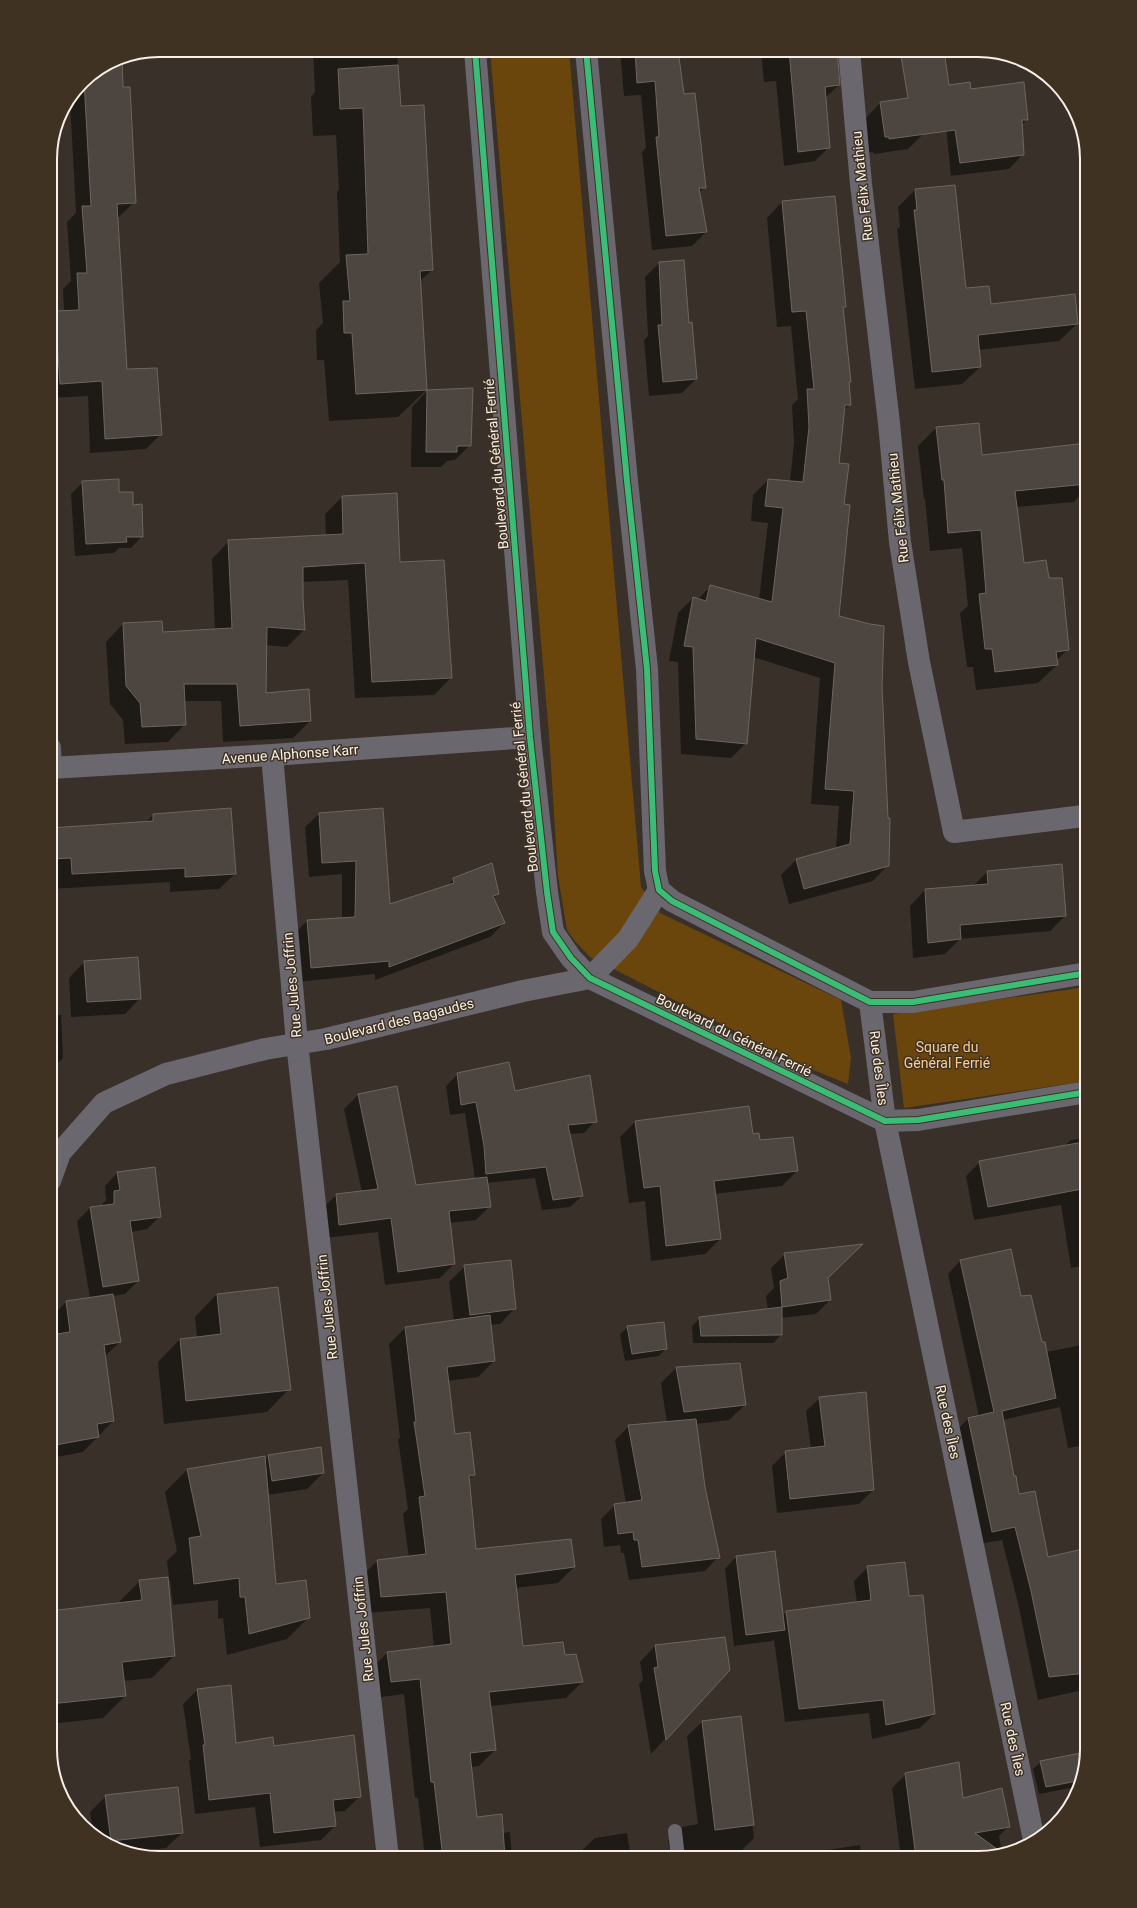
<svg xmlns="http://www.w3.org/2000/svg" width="1137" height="1908" font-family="Roboto,sans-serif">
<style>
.green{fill:#6a460d}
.shadow{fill:#0007}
.building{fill:#4d4640;stroke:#6d665f}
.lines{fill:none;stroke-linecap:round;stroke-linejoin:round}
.lane{stroke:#6a676f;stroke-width:14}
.street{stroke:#6a676f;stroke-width:22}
.cycleway-casing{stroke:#3f3223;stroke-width:8}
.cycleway{stroke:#3abd76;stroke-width:6}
.labels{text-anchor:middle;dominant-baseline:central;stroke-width:3;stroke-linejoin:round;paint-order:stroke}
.street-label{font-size:14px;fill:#f8f0e6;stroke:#3f3223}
.park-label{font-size:14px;fill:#facc93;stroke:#3f3223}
.rim{fill:none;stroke:#f8f0e6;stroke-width:2}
</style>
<rect width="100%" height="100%" fill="#393129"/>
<!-- green -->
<g class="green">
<path d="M 490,50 L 569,50 L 641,887 L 660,913 L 841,1000 L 851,1058 L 848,1084 L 806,1067 L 590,957 L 575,941 L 567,930 L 558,876 L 549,734 Z"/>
<path d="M 1087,987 L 1087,1081 L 904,1108 L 893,1014 Z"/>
</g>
<!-- shadow -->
<g class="shadow">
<path d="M 313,50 L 397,50 L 400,107 L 432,270 L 419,282 L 426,390 L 398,417 L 329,421 L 324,360 L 317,360 L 316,330 L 323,323 L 319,283 L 340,262 L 337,192 L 339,190 L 336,135 L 313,136 L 311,97 L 315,92 Z"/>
<path d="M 620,50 L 677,50 L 683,95 L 704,187 L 699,193 L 706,232 L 692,246 L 652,250 L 642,152 L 646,148 L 641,95 L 624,96 Z"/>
<path d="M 761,50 L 837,50 L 839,85 L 825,98 L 829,147 L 815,161 L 784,166 L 776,81 L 764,82 Z"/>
<path d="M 118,58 L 134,202 L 119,217 L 116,217 L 126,370 L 161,434 L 146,449 L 90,453 L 88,396 L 50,398 L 50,317 L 55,312 L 64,311 L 63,289 L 71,281 L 67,222 L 76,213 L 70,100 L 82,82 Z"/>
<path d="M 880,103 L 923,134 L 908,149 L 874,154 L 873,152 L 869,152 L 865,119 Z"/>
<path d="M 944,107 L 1027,119 L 1022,125 L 1023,154 L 1009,169 L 951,176 Z"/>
<path d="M 915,190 L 965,290 L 990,305 L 1077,324 L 1059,341 L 978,350 L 980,367 L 962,384 L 915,389 L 897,229 L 900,227 L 898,207 Z"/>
<path d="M 782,202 L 845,306 L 842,310 L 850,381 L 848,383 L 850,404 L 843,411 L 838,464 L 842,505 L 838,617 L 881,686 L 888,865 L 873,881 L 789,904 L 781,875 L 797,859 L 836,849 L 839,806 L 811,804 L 820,678 L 753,657 L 746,743 L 731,758 L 681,754 L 678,662 L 669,661 L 678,613 L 693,598 L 697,600 L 711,586 L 759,600 L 768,523 L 751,521 L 753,495 L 768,480 L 790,482 L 794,443 L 792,405 L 798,399 L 791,326 L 777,327 L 767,218 Z"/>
<path d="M 659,263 L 688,324 L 696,379 L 682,393 L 649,396 L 644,340 L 648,336 L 645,277 Z"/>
<path d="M 427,391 L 470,445 L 455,460 L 447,461 L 441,467 L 411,467 L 412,407 Z"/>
<path d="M 936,428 L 981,457 L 1087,444 L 1087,488 L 1074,502 L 1016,507 L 1023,564 L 1068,649 L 1056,661 L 1057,665 L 1038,683 L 976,690 L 973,667 L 967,667 L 960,613 L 968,606 L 962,548 L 930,551 L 925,498 L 924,499 L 918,446 Z"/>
<path d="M 83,482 L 118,493 L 132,506 L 142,536 L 131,548 L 119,548 L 114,553 L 75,556 L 71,494 Z"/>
<path d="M 396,494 L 399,563 L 451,678 L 434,695 L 355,698 L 348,580 L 302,582 L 304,630 L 287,647 L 265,645 L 265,695 L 310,721 L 293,738 L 223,742 L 221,701 L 184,701 L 185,724 L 168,742 L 125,744 L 123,720 L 110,704 L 106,642 L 123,624 L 162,633 L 215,630 L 212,559 L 229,541 L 326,536 L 325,514 L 342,497 Z"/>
<path d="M 383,809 L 389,905 L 446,887 L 454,879 L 498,894 L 493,899 L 504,923 L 490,937 L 375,980 L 375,974 L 297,982 L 293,935 L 307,921 L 342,919 L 342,874 L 309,877 L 305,827 L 319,814 Z"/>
<path d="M 153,815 L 235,874 L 219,889 L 170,892 L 170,882 L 50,889 L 50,829 L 145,823 Z"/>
<path d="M 987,872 L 1065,916 L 1050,931 L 960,939 L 945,954 L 913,958 L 910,906 L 925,890 L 973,886 Z"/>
<path d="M 84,962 L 140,998 L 125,1014 L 71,1017 L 69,978 Z"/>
<path d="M 61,1015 L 63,1058 L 50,1071 L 50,1016 Z"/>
<path d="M 458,1074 L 595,1121 L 584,1133 L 569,1134 L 582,1196 L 570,1207 L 542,1210 L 535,1178 L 487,1183 L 490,1206 L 476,1220 L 449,1223 L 454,1264 L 440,1278 L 385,1285 L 378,1232 L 325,1238 L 322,1209 L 336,1195 L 362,1192 L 344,1109 L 358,1095 L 396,1087 L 415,1186 L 475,1179 L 465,1113 L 450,1115 L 446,1086 Z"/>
<path d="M 635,1122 L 752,1135 L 797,1171 L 782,1186 L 714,1194 L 720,1239 L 705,1254 L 651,1261 L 645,1201 L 629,1203 L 620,1137 Z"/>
<path d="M 1087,1138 L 1087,1265 L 1071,1268 L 1061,1205 L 974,1220 L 966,1176 L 980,1162 L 1064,1146 L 1071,1140 Z"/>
<path d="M 118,1172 L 160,1216 L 147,1229 L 131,1232 L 138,1281 L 125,1294 L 113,1296 L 120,1342 L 104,1357 L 113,1421 L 83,1452 L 51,1458 L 55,1481 L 50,1486 L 50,1336 L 54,1336 L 51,1317 L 66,1302 L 90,1298 L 77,1221 L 90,1208 L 101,1206 L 106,1200 L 105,1186 Z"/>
<path d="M 785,1254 L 827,1278 L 830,1300 L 816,1314 L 781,1318 L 781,1335 L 773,1343 L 693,1343 L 692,1326 L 700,1318 L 768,1310 L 766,1296 L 774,1288 L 771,1268 Z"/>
<path d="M 961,1260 L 1020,1298 L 1046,1352 L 1087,1344 L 1087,1476 L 1080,1446 L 1068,1448 L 1060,1407 L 1002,1420 L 1013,1478 L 1019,1495 L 1047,1558 L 1087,1550 L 1087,1689 L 1038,1700 L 1018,1603 L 1002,1540 L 979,1544 L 955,1432 L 968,1419 L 979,1417 L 948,1274 Z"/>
<path d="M 465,1266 L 515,1308 L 500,1324 L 490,1325 L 494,1361 L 478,1377 L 448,1381 L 454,1435 L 474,1475 L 468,1480 L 475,1550 L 574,1567 L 558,1583 L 515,1588 L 522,1647 L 564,1656 L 582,1682 L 566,1698 L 490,1706 L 495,1750 L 479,1766 L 471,1767 L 476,1818 L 502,1833 L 510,1832 L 512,1858 L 425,1858 L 418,1798 L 415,1798 L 404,1694 L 375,1698 L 371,1669 L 387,1653 L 434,1647 L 430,1608 L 365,1613 L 361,1577 L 377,1561 L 409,1558 L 403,1514 L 408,1509 L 398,1439 L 400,1438 L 389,1344 L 405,1328 L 454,1321 L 449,1282 Z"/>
<path d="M 217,1294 L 289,1389 L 267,1412 L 164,1424 L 158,1362 L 180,1339 L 197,1338 L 195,1317 Z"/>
<path d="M 628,1327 L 666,1348 L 659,1356 L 625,1361 L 620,1334 Z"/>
<path d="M 676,1368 L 745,1405 L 729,1420 L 696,1424 L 704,1487 L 718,1557 L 705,1571 L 629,1580 L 624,1553 L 621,1553 L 620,1545 L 604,1547 L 601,1519 L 615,1505 L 626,1503 L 615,1440 L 629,1426 L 667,1423 L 661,1383 Z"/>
<path d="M 820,1398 L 873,1490 L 859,1504 L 777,1513 L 772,1466 L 786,1452 L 811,1449 L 806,1411 Z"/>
<path d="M 268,1456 L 323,1473 L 307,1489 L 267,1495 L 275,1585 L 309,1617 L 287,1639 L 227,1655 L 223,1618 L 218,1619 L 218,1600 L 173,1605 L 170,1580 L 168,1581 L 174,1656 L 152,1678 L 123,1681 L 125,1696 L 103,1718 L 50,1724 L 50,1612 L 118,1603 L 140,1581 L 169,1578 L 167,1561 L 177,1551 L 165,1492 L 187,1470 L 264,1460 Z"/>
<path d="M 736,1557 L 782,1616 L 787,1612 L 857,1603 L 854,1581 L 868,1567 L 908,1597 L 934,1714 L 920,1728 L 872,1739 L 869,1713 L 785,1722 L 774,1639 L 772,1641 L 734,1646 L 725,1569 Z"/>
<path d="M 655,1646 L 729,1670 L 651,1754 L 639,1684 L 643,1680 L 640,1662 Z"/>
<path d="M 197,1690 L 235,1744 L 359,1797 L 345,1811 L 334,1812 L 335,1826 L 321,1840 L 260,1847 L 255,1807 L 195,1814 L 189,1761 L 191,1759 L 183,1704 Z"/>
<path d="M 740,1717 L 754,1838 L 739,1853 L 714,1856 L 714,1858 L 671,1858 L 668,1841 L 682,1827 L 698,1824 L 687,1736 L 702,1722 Z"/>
<path d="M 1086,1753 L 1076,1787 L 1039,1794 L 1033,1769 L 1041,1762 Z"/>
<path d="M 906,1774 L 962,1800 L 1009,1826 L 999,1836 L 1002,1852 L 978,1858 L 901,1858 L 892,1788 Z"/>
<path d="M 106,1796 L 182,1833 L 166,1848 L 135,1852 L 99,1840 L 93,1833 L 90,1812 Z"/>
<path d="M 627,1833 L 631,1858 L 580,1858 L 579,1853 L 595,1838 Z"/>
<path d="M 860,1845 L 861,1858 L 814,1858 L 821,1851 Z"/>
</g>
<!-- building -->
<g class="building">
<path d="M 635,50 L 678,50 L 684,94 L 695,93 L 706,188 L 699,188 L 707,232 L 666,236 L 656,137 L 659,137 L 655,81 L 637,83 Z"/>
<path d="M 789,50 L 837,50 L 840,85 L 825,87 L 830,148 L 798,152 Z"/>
<path d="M 900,50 L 944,50 L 949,85 L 970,82 L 971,89 L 1024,82 L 1028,120 L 1022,120 L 1024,155 L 960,163 L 955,130 L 889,139 L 889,137 L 885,137 L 880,102 L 908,98 Z"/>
<path d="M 122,57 L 123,87 L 130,87 L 136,203 L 117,204 L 127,369 L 157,368 L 162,435 L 105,439 L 102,381 L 60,384 L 55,311 L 79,310 L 77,273 L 87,273 L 82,206 L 91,206 L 84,80 L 118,58 Z"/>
<path d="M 398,65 L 401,106 L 424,105 L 433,270 L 420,271 L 427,390 L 356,394 L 352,333 L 344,333 L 343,301 L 350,301 L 346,255 L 368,254 L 363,108 L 340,109 L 338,69 Z"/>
<path d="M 955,185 L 966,288 L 989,286 L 991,304 L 1075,294 L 1078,324 L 978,335 L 981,367 L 932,372 L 914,210 L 917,210 L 915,189 Z"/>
<path d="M 835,196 L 846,307 L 843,307 L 851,382 L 849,382 L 851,405 L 845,405 L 839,463 L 849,464 L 844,504 L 850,505 L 839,616 L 870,624 L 884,626 L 882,686 L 888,818 L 890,818 L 889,866 L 804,889 L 796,859 L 850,844 L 854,791 L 825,789 L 835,663 L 756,638 L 747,744 L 696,739 L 693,647 L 684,646 L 693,597 L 706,601 L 710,585 L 772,602 L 783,508 L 765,506 L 768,479 L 803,482 L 809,427 L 807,389 L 814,389 L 806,311 L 792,312 L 782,201 Z"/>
<path d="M 684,260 L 689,323 L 692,322 L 697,379 L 663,382 L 658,325 L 662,325 L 659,262 Z"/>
<path d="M 473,388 L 471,446 L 457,446 L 457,452 L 426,452 L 427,390 Z"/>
<path d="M 979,423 L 982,455 L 1087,443 L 1087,484 L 1015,491 L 1024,563 L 1046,560 L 1049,578 L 1062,578 L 1069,650 L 1056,652 L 1058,665 L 995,672 L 992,649 L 985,649 L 979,594 L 986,593 L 981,530 L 948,533 L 944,480 L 942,480 L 936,427 Z"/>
<path d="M 119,479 L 119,492 L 133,492 L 133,505 L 142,504 L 143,537 L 126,537 L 127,542 L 86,544 L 82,481 Z"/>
<path d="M 397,493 L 400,562 L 444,560 L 452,678 L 372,682 L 365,563 L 303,567 L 303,598 L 305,630 L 267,627 L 266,693 L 309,689 L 311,721 L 240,726 L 237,684 L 184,684 L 186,725 L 142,727 L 140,703 L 126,686 L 123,623 L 162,621 L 163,632 L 232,628 L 228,540 L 343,534 L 342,496 Z"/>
<path d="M 231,808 L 236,874 L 185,877 L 185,868 L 72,874 L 71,858 L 50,859 L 50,828 L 153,821 L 153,814 Z"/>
<path d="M 383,808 L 390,904 L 454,883 L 453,878 L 492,863 L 499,894 L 493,896 L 505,923 L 389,967 L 389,961 L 311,968 L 307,920 L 355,917 L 356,861 L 322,863 L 319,813 Z"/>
<path d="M 1062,864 L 1066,916 L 960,925 L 961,939 L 928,943 L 925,889 L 988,884 L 987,871 Z"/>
<path d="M 138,957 L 141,999 L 87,1002 L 84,961 Z"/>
<path d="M 509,1062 L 515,1091 L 590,1075 L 597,1122 L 568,1125 L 583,1196 L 553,1200 L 546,1167 L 486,1174 L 484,1146 L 476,1102 L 461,1105 L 457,1073 Z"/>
<path d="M 397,1086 L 416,1185 L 487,1177 L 491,1207 L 449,1211 L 455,1264 L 398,1272 L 391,1218 L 339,1225 L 336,1194 L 378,1189 L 358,1094 Z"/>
<path d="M 749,1106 L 753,1134 L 759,1133 L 760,1140 L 793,1137 L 798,1171 L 714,1181 L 721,1239 L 666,1246 L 660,1186 L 644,1188 L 635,1121 Z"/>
<path d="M 1083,1142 L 1087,1158 L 1087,1188 L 988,1207 L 979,1161 Z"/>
<path d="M 155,1167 L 161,1217 L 130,1221 L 139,1281 L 103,1287 L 90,1207 L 114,1204 L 114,1191 L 120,1190 L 117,1172 Z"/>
<path d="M 863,1244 L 828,1278 L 831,1300 L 782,1307 L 780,1281 L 788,1278 L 784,1253 Z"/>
<path d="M 1011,1249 L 1021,1296 L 1031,1295 L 1042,1342 L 1045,1342 L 1056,1398 L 1002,1411 L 1014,1476 L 1016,1476 L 1019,1494 L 1035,1491 L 1048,1557 L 1087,1548 L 1087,1673 L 1049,1677 L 1031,1591 L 1015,1527 L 992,1532 L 968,1418 L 994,1412 L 960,1260 Z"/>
<path d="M 511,1260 L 516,1309 L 470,1315 L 464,1265 Z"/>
<path d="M 278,1287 L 291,1390 L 186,1401 L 180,1339 L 221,1334 L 217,1294 Z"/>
<path d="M 113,1294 L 121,1342 L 104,1345 L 114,1421 L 97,1424 L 99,1437 L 50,1446 L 50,1335 L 70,1332 L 66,1301 Z"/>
<path d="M 782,1307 L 782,1335 L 701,1336 L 699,1317 Z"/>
<path d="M 490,1315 L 495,1361 L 447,1367 L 455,1434 L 470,1432 L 475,1475 L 469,1476 L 476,1549 L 571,1539 L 575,1567 L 515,1575 L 523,1646 L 563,1642 L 565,1655 L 576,1654 L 583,1682 L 489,1692 L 496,1750 L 470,1753 L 477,1817 L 502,1814 L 505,1858 L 443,1858 L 434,1782 L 431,1782 L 420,1679 L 391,1682 L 387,1652 L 451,1644 L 446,1592 L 381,1597 L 377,1560 L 426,1554 L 419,1497 L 425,1496 L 414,1422 L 416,1422 L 405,1327 Z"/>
<path d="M 664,1322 L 667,1349 L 632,1354 L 627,1326 Z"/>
<path d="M 740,1363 L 746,1405 L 684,1412 L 676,1367 Z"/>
<path d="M 866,1392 L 874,1490 L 790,1499 L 785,1451 L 825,1446 L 819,1397 Z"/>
<path d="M 696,1419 L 705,1487 L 720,1558 L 642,1567 L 638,1540 L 634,1540 L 633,1532 L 618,1534 L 614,1504 L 642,1500 L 628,1425 Z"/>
<path d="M 321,1447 L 324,1473 L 272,1481 L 268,1455 Z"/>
<path d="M 265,1456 L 276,1584 L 306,1580 L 310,1618 L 249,1634 L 245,1597 L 240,1597 L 239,1578 L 194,1584 L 189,1538 L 201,1536 L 187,1469 Z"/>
<path d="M 775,1551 L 785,1630 L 746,1635 L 736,1556 Z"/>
<path d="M 905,1562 L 909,1596 L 923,1595 L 935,1714 L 886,1725 L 883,1700 L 799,1709 L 786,1611 L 871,1600 L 867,1566 Z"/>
<path d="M 168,1577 L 175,1656 L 122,1662 L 126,1696 L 50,1704 L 50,1611 L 142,1600 L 139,1580 Z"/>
<path d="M 725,1637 L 730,1670 L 666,1740 L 654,1668 L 658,1667 L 655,1645 Z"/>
<path d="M 231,1685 L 236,1743 L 273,1737 L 274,1746 L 354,1735 L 361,1797 L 333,1800 L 336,1826 L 274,1833 L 270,1793 L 209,1800 L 203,1745 L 205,1745 L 197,1689 Z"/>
<path d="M 741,1716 L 754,1825 L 715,1830 L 702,1721 Z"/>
<path d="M 1086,1752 L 1077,1781 L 1046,1787 L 1040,1761 Z"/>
<path d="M 959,1762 L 963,1798 L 1002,1788 L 1010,1827 L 975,1833 L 1001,1852 L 978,1858 L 916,1858 L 905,1773 Z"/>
<path d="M 178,1787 L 183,1833 L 111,1841 L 105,1795 Z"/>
</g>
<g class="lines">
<!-- lane -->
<path class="lane" d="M 675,1831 L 678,1858"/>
<!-- street -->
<g class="street">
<path d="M 475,50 L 530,737 L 547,892 L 553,932 L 571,958 L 590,978 L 885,1121 L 918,1120 L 1087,1092"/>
<path d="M 586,50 L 627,481 L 647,669 L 655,871 L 659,890 L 672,901 L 870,1002 L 913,1002 L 1087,973"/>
<path d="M 849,50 L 861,184 L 889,423 L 900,542 L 919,662 L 954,832 L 1084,816"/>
<path d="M 50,748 L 51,768"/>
<path d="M 272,755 L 297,1043 L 388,1858"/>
<path d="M 50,768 L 272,755 L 530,737"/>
<path d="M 870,1002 L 885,1121 L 1034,1840"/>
<path d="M 50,1181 L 60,1153 L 104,1103 L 166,1074 L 265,1049 L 326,1039 L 523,991 L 590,978 L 628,939 L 659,890"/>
</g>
<!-- cycleway casing -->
<g class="cycleway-casing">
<g id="cycleway">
<path d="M 475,50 L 530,737 L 547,892 L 553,932 L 571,958 L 590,978 L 885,1121 L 918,1120 L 1087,1092"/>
<path d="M 586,50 L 627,481 L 647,669 L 655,871 L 659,890 L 672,901 L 870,1002 L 913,1002 L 1087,973"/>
</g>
</g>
<!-- cycleway -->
<use href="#cycleway" class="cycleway"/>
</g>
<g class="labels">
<!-- street labels -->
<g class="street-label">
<text transform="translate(862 186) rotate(-96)">Rue Félix Mathieu</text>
<text transform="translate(496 464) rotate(-95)">Boulevard du Général Ferrié</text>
<text transform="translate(898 508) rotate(-96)">Rue Félix Mathieu</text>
<text transform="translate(290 754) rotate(-4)">Avenue Alphonse Karr</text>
<text transform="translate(524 787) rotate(-96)">Boulevard du Général Ferrié</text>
<text transform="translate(292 985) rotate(-95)">Rue Jules Joffrin</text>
<text transform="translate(399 1021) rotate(-14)">Boulevard des Bagaudes</text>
<text transform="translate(734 1035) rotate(26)">Boulevard du Général Ferrié</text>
<text transform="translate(879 1068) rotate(83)">Rue des Îles</text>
<text transform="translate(327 1307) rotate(-96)">Rue Jules Joffrin</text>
<text transform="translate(948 1422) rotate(78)">Rue des Îles</text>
<text transform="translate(363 1629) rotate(-96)">Rue Jules Joffrin</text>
<text transform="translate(1013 1739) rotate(78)">Rue des Îles</text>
</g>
<!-- park labels -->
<g class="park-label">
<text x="947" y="1047">Square du<tspan x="947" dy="16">Général Ferrié</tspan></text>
</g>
</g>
<!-- crop -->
<path d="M0 0H1137V1908H0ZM159 57H978A102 102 0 0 1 1080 159V1749A102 102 0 0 1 978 1851H159A102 102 0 0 1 57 1749V159A102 102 0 0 1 159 57Z" fill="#3f3223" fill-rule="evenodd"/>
<path class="rim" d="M159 57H978A102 102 0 0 1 1080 159V1749A102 102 0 0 1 978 1851H159A102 102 0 0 1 57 1749V159A102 102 0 0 1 159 57Z"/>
</svg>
